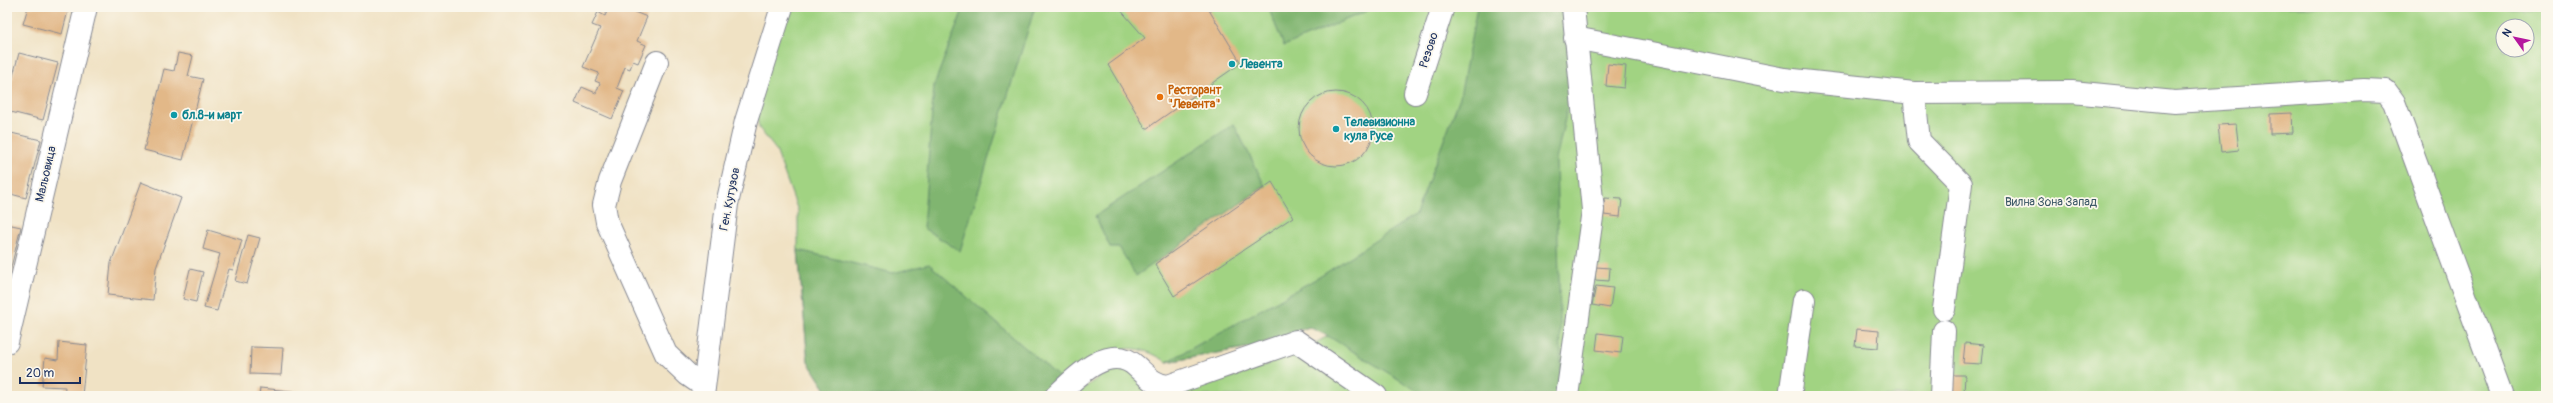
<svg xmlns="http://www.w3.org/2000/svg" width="2553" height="403" font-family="Pangolin,sans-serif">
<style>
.green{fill:#a1d382;stroke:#5e8170;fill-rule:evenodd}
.forest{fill:#80b570;stroke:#4e7267}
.building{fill:#e2b888}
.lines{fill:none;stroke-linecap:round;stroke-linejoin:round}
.minor-casing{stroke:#868891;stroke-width:24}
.minor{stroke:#fff;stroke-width:22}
.culture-dot{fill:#0f9aa8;stroke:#fbf7ec;stroke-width:1.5}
.food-dot{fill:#e8710a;stroke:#fbf7ec;stroke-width:1.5}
.labels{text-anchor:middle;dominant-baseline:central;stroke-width:3.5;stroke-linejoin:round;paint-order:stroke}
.street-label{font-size:12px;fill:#1b2f5e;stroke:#fbf7ec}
.culture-label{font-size:12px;font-weight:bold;fill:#0d838f;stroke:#fbf7ec;text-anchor:start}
.food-label{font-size:12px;font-weight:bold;fill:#c56008;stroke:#fbf7ec;text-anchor:start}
.park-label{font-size:12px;fill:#3c5867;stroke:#fbf7ec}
</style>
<rect width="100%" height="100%" fill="#fbf7ec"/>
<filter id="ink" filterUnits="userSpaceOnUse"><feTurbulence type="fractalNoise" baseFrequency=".025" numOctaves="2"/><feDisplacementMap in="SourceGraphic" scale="8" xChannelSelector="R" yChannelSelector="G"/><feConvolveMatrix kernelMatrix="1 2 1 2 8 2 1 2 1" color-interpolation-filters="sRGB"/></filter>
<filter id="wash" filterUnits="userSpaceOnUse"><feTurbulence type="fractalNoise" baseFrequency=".012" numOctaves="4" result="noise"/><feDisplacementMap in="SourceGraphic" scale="16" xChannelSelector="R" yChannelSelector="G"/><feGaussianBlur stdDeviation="0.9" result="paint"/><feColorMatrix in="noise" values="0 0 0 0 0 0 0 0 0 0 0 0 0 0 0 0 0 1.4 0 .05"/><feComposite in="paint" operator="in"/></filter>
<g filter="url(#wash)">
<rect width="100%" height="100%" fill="#f0e2c4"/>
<!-- green -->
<path class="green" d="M 782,7 L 2546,7 L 2546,396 L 830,396 L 808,362 L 798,250 L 798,211 L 776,150 L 759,128 L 753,97 ZM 2503,26 L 2527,26 L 2527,50 L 2503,50 ZM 1309,327 L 1328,336 C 1279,364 1221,382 1166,396 L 1124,367 L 1099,377 L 1076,394 L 1069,387 C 1104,358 1121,332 1167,362 L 1251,347 Z"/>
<!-- forest -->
<g class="forest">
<path d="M 964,7 L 1035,7 L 960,251 L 923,228 L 934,85 Z"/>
<path d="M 1268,7 L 1376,7 L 1284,46 Z"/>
<path d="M 1477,7 L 1567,7 L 1574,77 L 1556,160 L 1562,396 L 1432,396 L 1421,393 L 1328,336 L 1309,327 L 1251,347 L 1167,362 L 1321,276 L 1416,214 L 1460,97 Z"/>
<path d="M 1234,124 L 1265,186 L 1136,276 L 1119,247 L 1110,247 L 1095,216 Z"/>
<path d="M 798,250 L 893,273 L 929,264 L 1069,386 L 1057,396 L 830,396 L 808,362 Z"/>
</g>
<g id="blocks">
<!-- building -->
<g class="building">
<path d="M 28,7 L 69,7 L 62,34 L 23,24 Z"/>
<path d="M 609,7 L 622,7 L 647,17 L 637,41 L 646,45 L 638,63 L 633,61 L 630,69 L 625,67 L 617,88 L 624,91 L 612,119 L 575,103 L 582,87 L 596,93 L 600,83 L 595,81 L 599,73 L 583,67 L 600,28 L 592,25 L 598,12 L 605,16 Z"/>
<path d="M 1118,7 L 1211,7 L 1209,10 L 1241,63 L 1146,129 L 1108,65 L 1145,38 Z"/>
<path d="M 19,53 L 58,63 L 43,120 L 7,111 L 7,99 Z"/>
<path d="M 178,53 L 193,56 L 188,76 L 203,79 L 183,160 L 144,150 L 164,69 L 174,71 Z"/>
<path d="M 1608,64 L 1626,66 L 1624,88 L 1606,86 Z"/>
<circle cx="1336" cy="129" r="37"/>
<path d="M 2292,113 L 2293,133 L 2270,134 L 2270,114 Z"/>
<path d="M 2236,124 L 2239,150 L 2221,152 L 2218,125 Z"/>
<path d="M 7,132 L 41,140 L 26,198 L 7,193 Z"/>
<path d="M 141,182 L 181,198 L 156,268 L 153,300 L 108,295 L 111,263 Z"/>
<path d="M 1272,182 L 1293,217 L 1174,296 L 1155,264 Z"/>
<path d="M 1605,198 L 1622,199 L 1620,217 L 1604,215 Z"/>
<path d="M 7,224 L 21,227 L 8,279 L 7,279 Z"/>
<path d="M 208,230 L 242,240 L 233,270 L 229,269 L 217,311 L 204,308 L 220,254 L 203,249 Z"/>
<path d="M 248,235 L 260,238 L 247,284 L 235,281 Z"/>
<path d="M 1596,267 L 1610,268 L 1609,281 L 1595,280 Z"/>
<path d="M 190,269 L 203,272 L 196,302 L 183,299 Z"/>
<path d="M 1596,286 L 1613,288 L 1610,308 L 1592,305 Z"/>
<path d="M 1857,329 L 1879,331 L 1878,348 L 1855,346 Z"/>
<path d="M 1598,333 L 1623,336 L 1621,353 L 1596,350 Z"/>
<path d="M 59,342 L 87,345 L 82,396 L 64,396 L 65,387 L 42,386 L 45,358 L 58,360 Z"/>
<path d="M 1965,343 L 1983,345 L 1981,364 L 1963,363 Z"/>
<path d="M 251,347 L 283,348 L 281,375 L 250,374 Z"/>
<path d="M 1951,375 L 1965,375 L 1964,394 L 1950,393 Z"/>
<path d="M 260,388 L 300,392 L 300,396 L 259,396 Z"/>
</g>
</g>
</g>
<g filter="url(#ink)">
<use href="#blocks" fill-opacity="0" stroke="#868891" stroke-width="1"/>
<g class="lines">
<!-- minor casing -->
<g class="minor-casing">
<g id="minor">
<path d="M 1575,38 L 1784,79 L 1914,93 L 1919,141 L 1961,184 L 1944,309"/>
<path d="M 657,62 L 610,181 L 604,205 L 607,222 L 666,354 L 688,375 L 704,386"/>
<path d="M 1415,93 L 1443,7"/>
<path d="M 1914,93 L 2072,92 L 2175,102 L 2364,90 L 2386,91 L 2394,102 L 2502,396"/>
<path d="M 7,342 L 86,7"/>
<path d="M 703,396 L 727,204 L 746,121 L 782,7"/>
<path d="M 1056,396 C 1076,377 1110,341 1137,367 C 1147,376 1154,385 1168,386 L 1296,341 L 1376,396"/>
<path d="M 1567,396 L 1593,210 L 1573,7"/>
<path d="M 1790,396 L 1804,300"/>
<path d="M 1941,396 L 1944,331"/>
</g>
</g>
<!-- minor -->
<use href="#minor" class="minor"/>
</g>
</g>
<!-- markers -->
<g class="culture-dot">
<circle cx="1232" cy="64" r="4"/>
<circle cx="174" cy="115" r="4"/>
<circle cx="1336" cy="129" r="4"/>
</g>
<circle class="food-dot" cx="1160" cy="97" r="4"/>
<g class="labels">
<!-- street labels -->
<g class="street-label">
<text transform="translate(1429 50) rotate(-72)">Резово</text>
<text transform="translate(46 174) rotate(-77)">Мальовица</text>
<text transform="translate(730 199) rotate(-79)">Ген. Кутузов</text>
</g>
<!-- culture labels -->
<g class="culture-label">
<text x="1240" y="64">Левента</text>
<text x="182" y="115">бл.8-и март</text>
<text x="1344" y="122">Телевизионна<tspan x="1344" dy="14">кула Русе</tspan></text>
</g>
<!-- food labels -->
<g class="food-label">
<text x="1168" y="90">Ресторант<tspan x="1168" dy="14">"Левента"</tspan></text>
</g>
<!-- park labels -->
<g class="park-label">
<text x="2051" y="202">Вилна Зона Запад</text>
</g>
</g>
<!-- margin -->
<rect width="2553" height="403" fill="none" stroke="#fbf7ec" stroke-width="24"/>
<!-- north arrow -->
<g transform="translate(2515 38) rotate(303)"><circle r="19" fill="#fbf7ec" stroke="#a1a7b3"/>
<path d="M0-3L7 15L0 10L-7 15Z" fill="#b5179e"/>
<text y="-6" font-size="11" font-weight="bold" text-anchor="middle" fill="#1b2f5e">N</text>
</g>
<!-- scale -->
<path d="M20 377v6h60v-6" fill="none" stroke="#1b2f5e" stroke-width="2"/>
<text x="26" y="377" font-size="12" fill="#1b2f5e" stroke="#fbf7ec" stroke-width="3" paint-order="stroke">20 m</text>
</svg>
